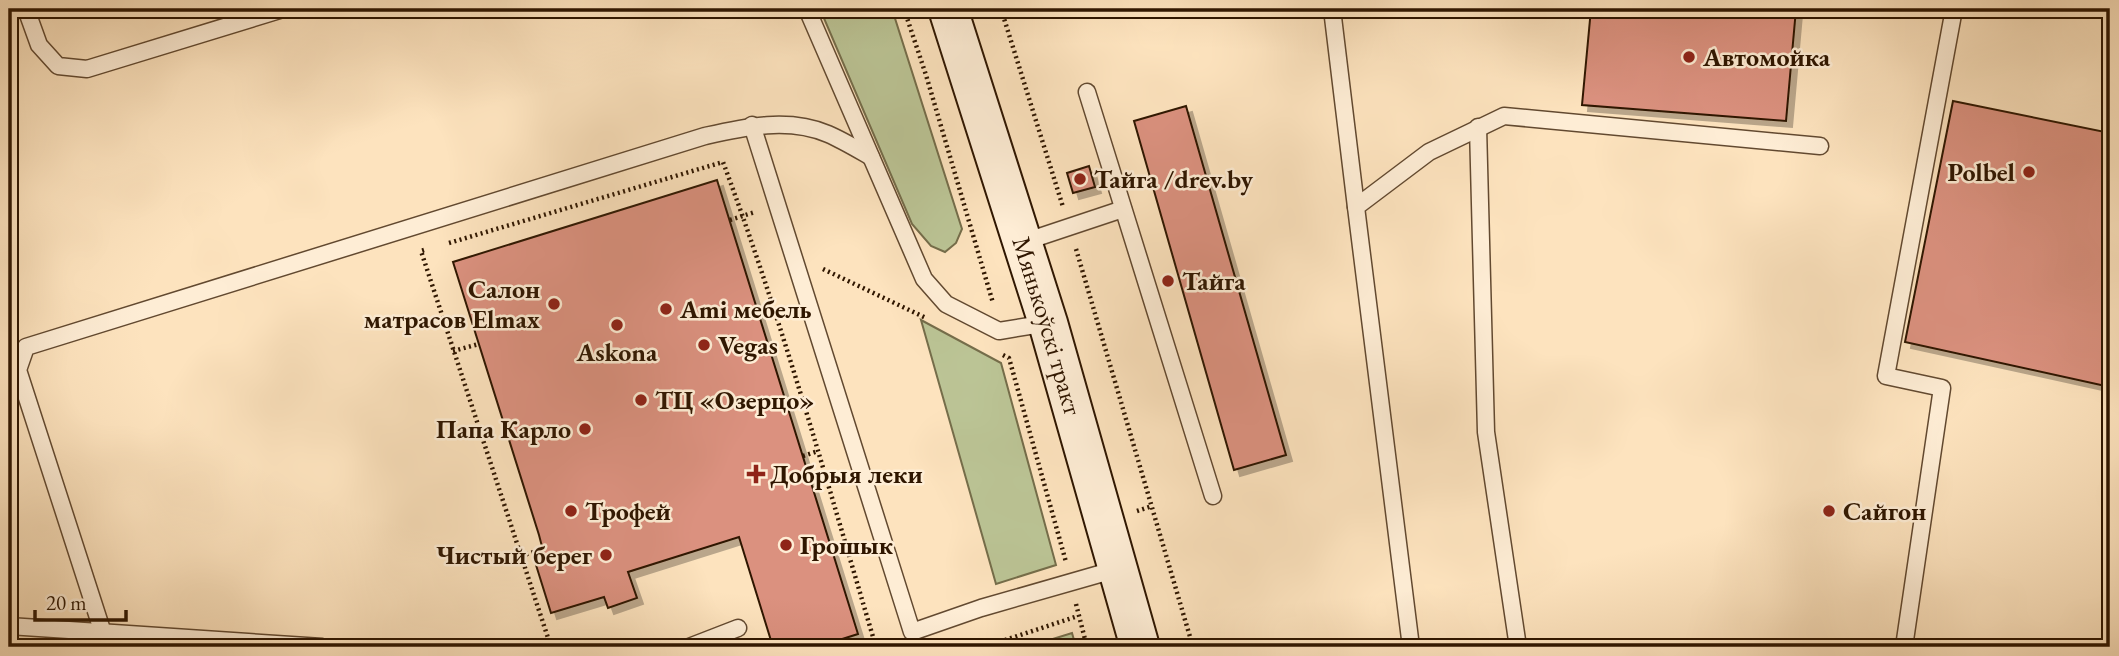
<svg xmlns="http://www.w3.org/2000/svg" width="2119" height="656" font-family="'EB Garamond',serif">
<style>
.green{fill:#bbc495;stroke:#756d4a;stroke-width:2}
.building{fill:#db917f;stroke:#2f1600;stroke-width:2;filter:url(#shadow)}
.lines{fill:none;stroke-linecap:round;stroke-linejoin:round}
.lane-casing{stroke:#624930;stroke-width:19}
.secondary-casing{stroke:#2f1600;stroke-width:42}
.path{stroke:#2f1600;stroke-width:4.5;stroke-dasharray:2 3.5;stroke-linecap:butt}
.lane{stroke:#feedd5;stroke-width:16}
.secondary{stroke:#feedd5;stroke-width:38}
.poi-dot{fill:#8f2418;stroke:#feedd5;stroke-width:2.5}
.labels{text-anchor:middle;dominant-baseline:central;stroke-width:5;stroke-linejoin:round;paint-order:stroke}
.poi-label{font-size:26px;font-weight:bold;fill:#2f1600;stroke:#feedd5;text-anchor:start}
.street-label{font-size:26px;fill:#2f1600;stroke:#feedd5}
</style>
<defs>
<filter id="shadow"><feDropShadow dx="6" dy="6" stdDeviation="0" flood-color="#0004"/></filter>
</defs>
<rect width="100%" height="100%" fill="#fde3be"/>
<filter id="stains"><feTurbulence type="fractalNoise" baseFrequency=".00286" numOctaves="4"/><feColorMatrix values="0 0 0 0 .2 0 0 0 0 .09 0 0 0 0 .02 0 0 0 .5 -.17"/></filter>
<radialGradient id="worn" r=".72"><stop offset=".6" stop-color="#630" stop-opacity="0"/><stop offset="1" stop-color="#630" stop-opacity=".3"/></radialGradient>
<!-- green -->
<g class="green">
<path d="M 820,9 L 892,9 L 962,229 L 956,243 L 945,252 L 931,246 L 912,224 Z"/>
<path d="M 921,320 L 1001,363 L 1056,565 L 996,584 Z"/>
<path d="M 1072,633 L 1076,647 L 1027,647 Z"/>
</g>
<!-- building -->
<g class="building">
<path d="M 1591,9 L 1796,9 L 1786,121 L 1582,105 Z"/>
<path d="M 1953,101 L 2110,133 L 2110,387 L 1905,342 Z"/>
<path d="M 1186,106 L 1286,455 L 1234,470 L 1134,121 Z"/>
<path d="M 1089,166 L 1095,187 L 1073,193 L 1067,173 Z"/>
<path d="M 717,180 L 858,634 L 817,647 L 773,647 L 739,537 L 628,572 L 637,598 L 608,608 L 604,597 L 551,613 L 536,565 L 546,562 L 539,535 L 453,262 Z"/>
</g>
<g class="lines">
<!-- lane casing -->
<g class="lane-casing">
<g id="lane">
<path d="M 26,9 L 39,45 L 58,66 L 87,69 L 283,9"/>
<path d="M 807,9 L 924,279 L 946,304 L 999,331 L 1048,323"/>
<path d="M 1332,9 L 1356,207"/>
<path d="M 1087,92 L 1213,496"/>
<path d="M 752,125 L 912,632 L 981,608 L 1117,569"/>
<path d="M 1478,127 L 1486,432 L 1518,647"/>
<path d="M 1024,242 L 1123,209"/>
<path d="M 9,626 L 322,647"/>
<path d="M 103,633 L 18,370 L 26,347 L 705,136 C 745,127 788,117 828,134 C 842,140 857,149 871,157"/>
<path d="M 689,647 L 738,628"/>
<path d="M 1411,647 L 1356,207 L 1429,152 L 1504,116 L 1820,146"/>
<path d="M 1904,647 L 1942,388 L 1886,376 L 1954,9"/>
</g>
</g>
<!-- secondary casing -->
<g class="secondary-casing">
<g id="secondary">
<path id="s1" d="M 948,9 L 1048,323 L 1140,647"/>
</g>
</g>
<!-- path -->
<g class="path">
<path d="M 904,9 L 926,75 L 993,303"/>
<path d="M 1001,9 L 1063,207"/>
<path d="M 730,220 L 755,212"/>
<path d="M 449,243 L 723,162 C 782,321 828,485 876,647"/>
<path d="M 1076,249 L 1193,647"/>
<path d="M 424,250 L 421,251 L 551,647"/>
<path d="M 823,269 L 926,318"/>
<path d="M 453,351 L 479,344"/>
<path d="M 1003,355 L 1009,358 L 1066,562"/>
<path d="M 803,456 L 818,451"/>
<path d="M 1137,511 L 1152,506"/>
<path d="M 521,556 L 543,549"/>
<path d="M 1076,604 L 1087,647"/>
<path d="M 984,647 L 1078,616"/>
</g>
<!-- lane -->
<use href="#lane" class="lane"/>
<!-- secondary -->
<use href="#secondary" class="secondary"/>
</g>
<!-- markers -->
<g class="poi-dot">
<circle cx="1689" cy="57" r="7"/>
<circle cx="2029" cy="172" r="7"/>
<circle cx="1080" cy="179" r="7"/>
<circle cx="1168" cy="281" r="7"/>
<circle cx="554" cy="304" r="7"/>
<circle cx="666" cy="309" r="7"/>
<circle cx="617" cy="325" r="7"/>
<circle cx="704" cy="345" r="7"/>
<circle cx="641" cy="400" r="7"/>
<circle cx="585" cy="429" r="7"/>
<path d="M752.5 463.5h7v7h7v7h-7v7h-7v-7h-7v-7h7z"/>
<circle cx="571" cy="511" r="7"/>
<circle cx="1829" cy="511" r="7"/>
<circle cx="786" cy="545" r="7"/>
<circle cx="606" cy="555" r="7"/>
</g>
<g class="labels">
<!-- poi labels -->
<g class="poi-label">
<text x="1703" y="57">Автомойка</text>
<text x="2015" y="172" text-anchor="end">Polbel</text>
<text x="1094" y="179">Тайга /drev.by</text>
<text x="1182" y="281">Тайга</text>
<text x="540" y="289" text-anchor="end">Салон<tspan x="540" dy="30">матрасов Elmax</tspan></text>
<text x="680" y="309">Ami мебель</text>
<text x="718" y="345">Vegas</text>
<text x="617" y="352" text-anchor="middle">Askona</text>
<text x="655" y="400">ТЦ «Озерцо»</text>
<text x="571" y="429" text-anchor="end">Папа Карло</text>
<text x="770" y="474">Добрыя леки</text>
<text x="585" y="511">Трофей</text>
<text x="1843" y="511">Сайгон</text>
<text x="800" y="545">Грошык</text>
<text x="592" y="555" text-anchor="end">Чистый берег</text>
</g>
<!-- street labels -->
<g class="street-label">
<text stroke="none"><textPath href="#s1" startOffset="332">Мянькоўскі тракт</textPath></text>
</g>
</g>
<!-- margin -->
<rect width="2119" height="656" fill="none" stroke="#fde3be" stroke-width="35"/>
<rect x="10" y="10" width="2098" height="635" fill="none" stroke="#2f1600" stroke-width="3.5"/>
<rect x="18" y="18" width="2084" height="621" fill="none" stroke="#2f1600" stroke-width="2"/>
<!-- scale -->
<path d="M35 610v10h91v-10" fill="none" stroke="#2f1600" stroke-width="3.5"/>
<text x="46" y="610" font-size="21" fill="#2f1600" stroke="#feedd5" stroke-width="5" paint-order="stroke">20 m</text>
<rect width="100%" height="100%" filter="url(#stains)"/>
<rect width="100%" height="100%" fill="url(#worn)"/>
</svg>
